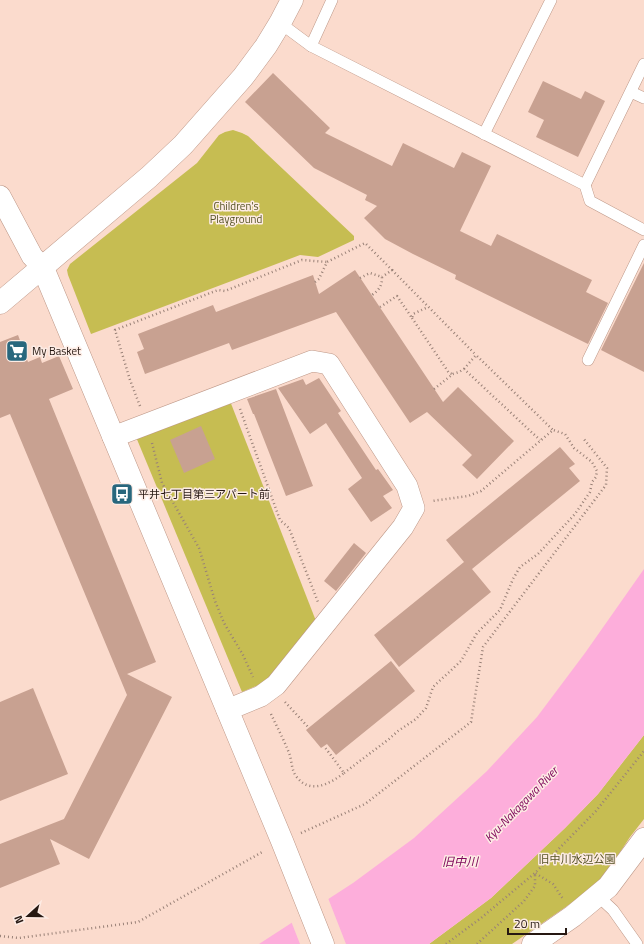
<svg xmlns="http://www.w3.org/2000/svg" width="644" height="944" font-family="'Titillium Web','Noto Sans JP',sans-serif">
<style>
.green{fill:#c6bd52}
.water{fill:#fdaedb}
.pier{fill:#fbdbcd}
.building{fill:#c8a191}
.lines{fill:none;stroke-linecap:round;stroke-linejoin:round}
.service-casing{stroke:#be9888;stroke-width:12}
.minor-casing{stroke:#be9888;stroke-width:22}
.tertiary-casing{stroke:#be9888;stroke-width:23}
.path{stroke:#998177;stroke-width:2.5;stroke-dasharray:1 3;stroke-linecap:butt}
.service{stroke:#fff;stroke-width:11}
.minor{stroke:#fff;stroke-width:21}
.tertiary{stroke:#fff;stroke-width:22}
.labels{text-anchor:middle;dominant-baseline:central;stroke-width:3;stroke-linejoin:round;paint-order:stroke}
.park-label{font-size:11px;fill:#565325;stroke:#fdece5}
.poi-label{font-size:11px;fill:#261812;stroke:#fdece5;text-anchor:start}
.water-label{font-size:12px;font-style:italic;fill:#800a5d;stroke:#fdece5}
</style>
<rect width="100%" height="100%" fill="#fbdbcd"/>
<!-- green -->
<g class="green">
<path d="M 233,130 L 242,133 L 248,136 L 354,236 L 354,240 L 318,257 L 300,255 L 91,334 L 68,275 L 67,270 L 70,264 L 197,163 L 219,135 L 225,132 Z"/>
<path d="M 230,401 L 316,621 L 268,681 L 242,692 L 136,437 Z"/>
<path d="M 644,735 L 644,819 L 630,837 L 607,872 L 600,881 L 570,904 L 512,944 L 429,944 L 491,898 L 565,828 L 598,794 Z"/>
</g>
<!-- water -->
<path class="water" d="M 644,569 L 644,735 L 598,794 L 565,828 L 491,898 L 429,944 L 259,944 L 353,883 L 414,838 L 487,771 L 537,717 L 585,653 Z"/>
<!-- pier -->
<path class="pier" d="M 328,898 L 346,944 L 300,944 L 291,921 Z"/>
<!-- building -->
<g class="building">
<path d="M 273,73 L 330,128 L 325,133 L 392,166 L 403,143 L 454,168 L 462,152 L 491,166 L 460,231 L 491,246 L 497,234 L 592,280 L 586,292 L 608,303 L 588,344 L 455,279 L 456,275 L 413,254 L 385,239 L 364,218 L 377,206 L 365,200 L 367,195 L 314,168 L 245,102 Z"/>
<path d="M 543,81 L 581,99 L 585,91 L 605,101 L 578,157 L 536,137 L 544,120 L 528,112 Z"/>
<path d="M 644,263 L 644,372 L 601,350 Z"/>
<path d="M 355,270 L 443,402 L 458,387 L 514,441 L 477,479 L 462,465 L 472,455 L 427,412 L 410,423 L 336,312 L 232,350 L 229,343 L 145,374 L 137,352 L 144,349 L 138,334 L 213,305 L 216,312 L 313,275 L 319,294 Z"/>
<path d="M 18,335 L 28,362 L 40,357 L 42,363 L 59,356 L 73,389 L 49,399 L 156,662 L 127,674 L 172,697 L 89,859 L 50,839 L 60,864 L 0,888 L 0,844 L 64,819 L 127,695 L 10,414 L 0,418 L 0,342 Z"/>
<path d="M 319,378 L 341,411 L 338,413 L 376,470 L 378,469 L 393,490 L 383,496 L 392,508 L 371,522 L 348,489 L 362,478 L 326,423 L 310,434 L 278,388 L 303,379 L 306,385 Z"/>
<path d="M 276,389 L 313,486 L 286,496 L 254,414 L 253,414 L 247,399 Z"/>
<path d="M 201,426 L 215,459 L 184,473 L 170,440 Z"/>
<path d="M 560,447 L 575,464 L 569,468 L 580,481 L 472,569 L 491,592 L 399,667 L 374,635 L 464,562 L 446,540 Z"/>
<path d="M 354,543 L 366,553 L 336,591 L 324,581 Z"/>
<path d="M 391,661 L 415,691 L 336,755 L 327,744 L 321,748 L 306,730 Z"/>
<path d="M 33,688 L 68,774 L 0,801 L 0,702 Z"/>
</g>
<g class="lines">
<!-- service casing -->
<g class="service-casing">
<g id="service">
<path d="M 280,23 L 311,46 L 585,185 L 590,201 L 644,230"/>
<path d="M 311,46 L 332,0"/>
<path d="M 631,92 L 644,98"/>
<path d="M 484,134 L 551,0"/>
<path d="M 585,185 L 644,64"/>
<path d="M 588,360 L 644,245"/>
<path d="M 598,896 L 613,910 L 637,944"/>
</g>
</g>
<!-- minor casing -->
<g class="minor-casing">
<g id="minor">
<path d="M 0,196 L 32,256 L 43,268"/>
<path d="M 113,437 L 312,361 L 329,364 L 407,486 L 414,508 L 403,527 L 276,685 L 261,696 L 227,710"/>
</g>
</g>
<!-- tertiary casing -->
<g class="tertiary-casing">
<g id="tertiary">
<path d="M 43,268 L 282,841 L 323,944"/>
<path d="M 0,303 L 149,177 L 183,145 L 243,77 L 266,46 L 280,23 L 292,0"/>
<path d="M 533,944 L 573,916 L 608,887 L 644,839"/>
</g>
</g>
<!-- path -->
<g class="path">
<path d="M 392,270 L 476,355"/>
<path d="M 360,278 L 370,273 L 382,277 C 382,286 379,290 372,295"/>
<path d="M 315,282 L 319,279 L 327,262 L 365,243 L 392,270 L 382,277"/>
<path d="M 380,307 L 397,296 L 412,318 L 413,314 L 428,307"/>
<path d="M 412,318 L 449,373 L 452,374"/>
<path d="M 464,369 L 476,355 L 553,430"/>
<path d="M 434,389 L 453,374 L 459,372 L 464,369 L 540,440"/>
<path d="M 140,406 L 130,380 L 115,330 L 218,290 L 225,291 L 302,260 L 327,262"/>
<path d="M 240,409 L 280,520 L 289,528 L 318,602"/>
<path d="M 152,443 L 162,483 L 199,548 L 215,601 L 224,623 L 243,655 L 253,677"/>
<path d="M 285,702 L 309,728"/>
<path d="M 271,714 C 277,727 284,740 289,753 C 292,760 291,769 296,776 C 309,795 330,784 344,773 L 324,746"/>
<path d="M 344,773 L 389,739 L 398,731 L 416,719 L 426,708 L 433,687 L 461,661 L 477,633 L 500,610 L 513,579 L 520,567 L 538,554 L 575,514 L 590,492 L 592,482 L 596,477 L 597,471 L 592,462 L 574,448 L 565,434 L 553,430 L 481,491 L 468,496 L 432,501"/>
<path d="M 301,833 L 365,804 L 471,722 L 483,647 L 606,485 L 607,468 L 583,438"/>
<path d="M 0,936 L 19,938 L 138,922 L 264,851"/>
<path d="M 446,944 L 481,918 L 535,873 L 596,811 L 644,751"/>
<path d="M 477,944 L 524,901 L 535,886 L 535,873 L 553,884 L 563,899"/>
</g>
<!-- service -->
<use href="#service" class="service"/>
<!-- minor -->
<use href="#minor" class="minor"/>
<!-- tertiary -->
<use href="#tertiary" class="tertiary"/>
</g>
<!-- icons -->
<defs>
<g id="supermarket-square" transform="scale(1.15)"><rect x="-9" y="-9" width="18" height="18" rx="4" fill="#28677d" stroke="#fdece5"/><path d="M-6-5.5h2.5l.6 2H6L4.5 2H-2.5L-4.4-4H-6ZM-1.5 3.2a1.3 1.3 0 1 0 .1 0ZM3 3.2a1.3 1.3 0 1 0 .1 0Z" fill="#fff"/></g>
<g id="bus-square" transform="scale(1.15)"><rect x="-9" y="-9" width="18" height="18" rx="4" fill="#28677d" stroke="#fdece5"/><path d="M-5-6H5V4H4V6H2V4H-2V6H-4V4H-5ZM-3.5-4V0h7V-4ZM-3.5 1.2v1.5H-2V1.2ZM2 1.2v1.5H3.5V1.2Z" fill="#fff"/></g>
</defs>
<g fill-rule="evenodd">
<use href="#supermarket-square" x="17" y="351"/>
<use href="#bus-square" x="122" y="494"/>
</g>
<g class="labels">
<!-- park labels -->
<g class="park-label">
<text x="236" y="206">Children's<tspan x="236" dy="13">Playground</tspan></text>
<text x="577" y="859">旧中川水辺公園</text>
</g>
<!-- poi labels -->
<g class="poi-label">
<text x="32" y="351">My Basket</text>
<text x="138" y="494">平井七丁目第三アパート前</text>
</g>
<!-- water labels -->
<g class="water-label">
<text transform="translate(521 804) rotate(-46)">Kyu-Nakagawa River</text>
<text x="460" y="861">旧中川</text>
</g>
</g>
<!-- north arrow -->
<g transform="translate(28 916) rotate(249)" stroke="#fdece5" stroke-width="3" paint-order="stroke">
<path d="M0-3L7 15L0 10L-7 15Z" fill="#261812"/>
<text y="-6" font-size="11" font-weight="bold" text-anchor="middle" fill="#261812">N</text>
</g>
<!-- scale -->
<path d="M508 928v6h58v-6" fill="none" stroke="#261812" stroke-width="2"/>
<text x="514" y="928" font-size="12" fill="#261812" stroke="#fdece5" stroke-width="3" paint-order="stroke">20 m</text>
</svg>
